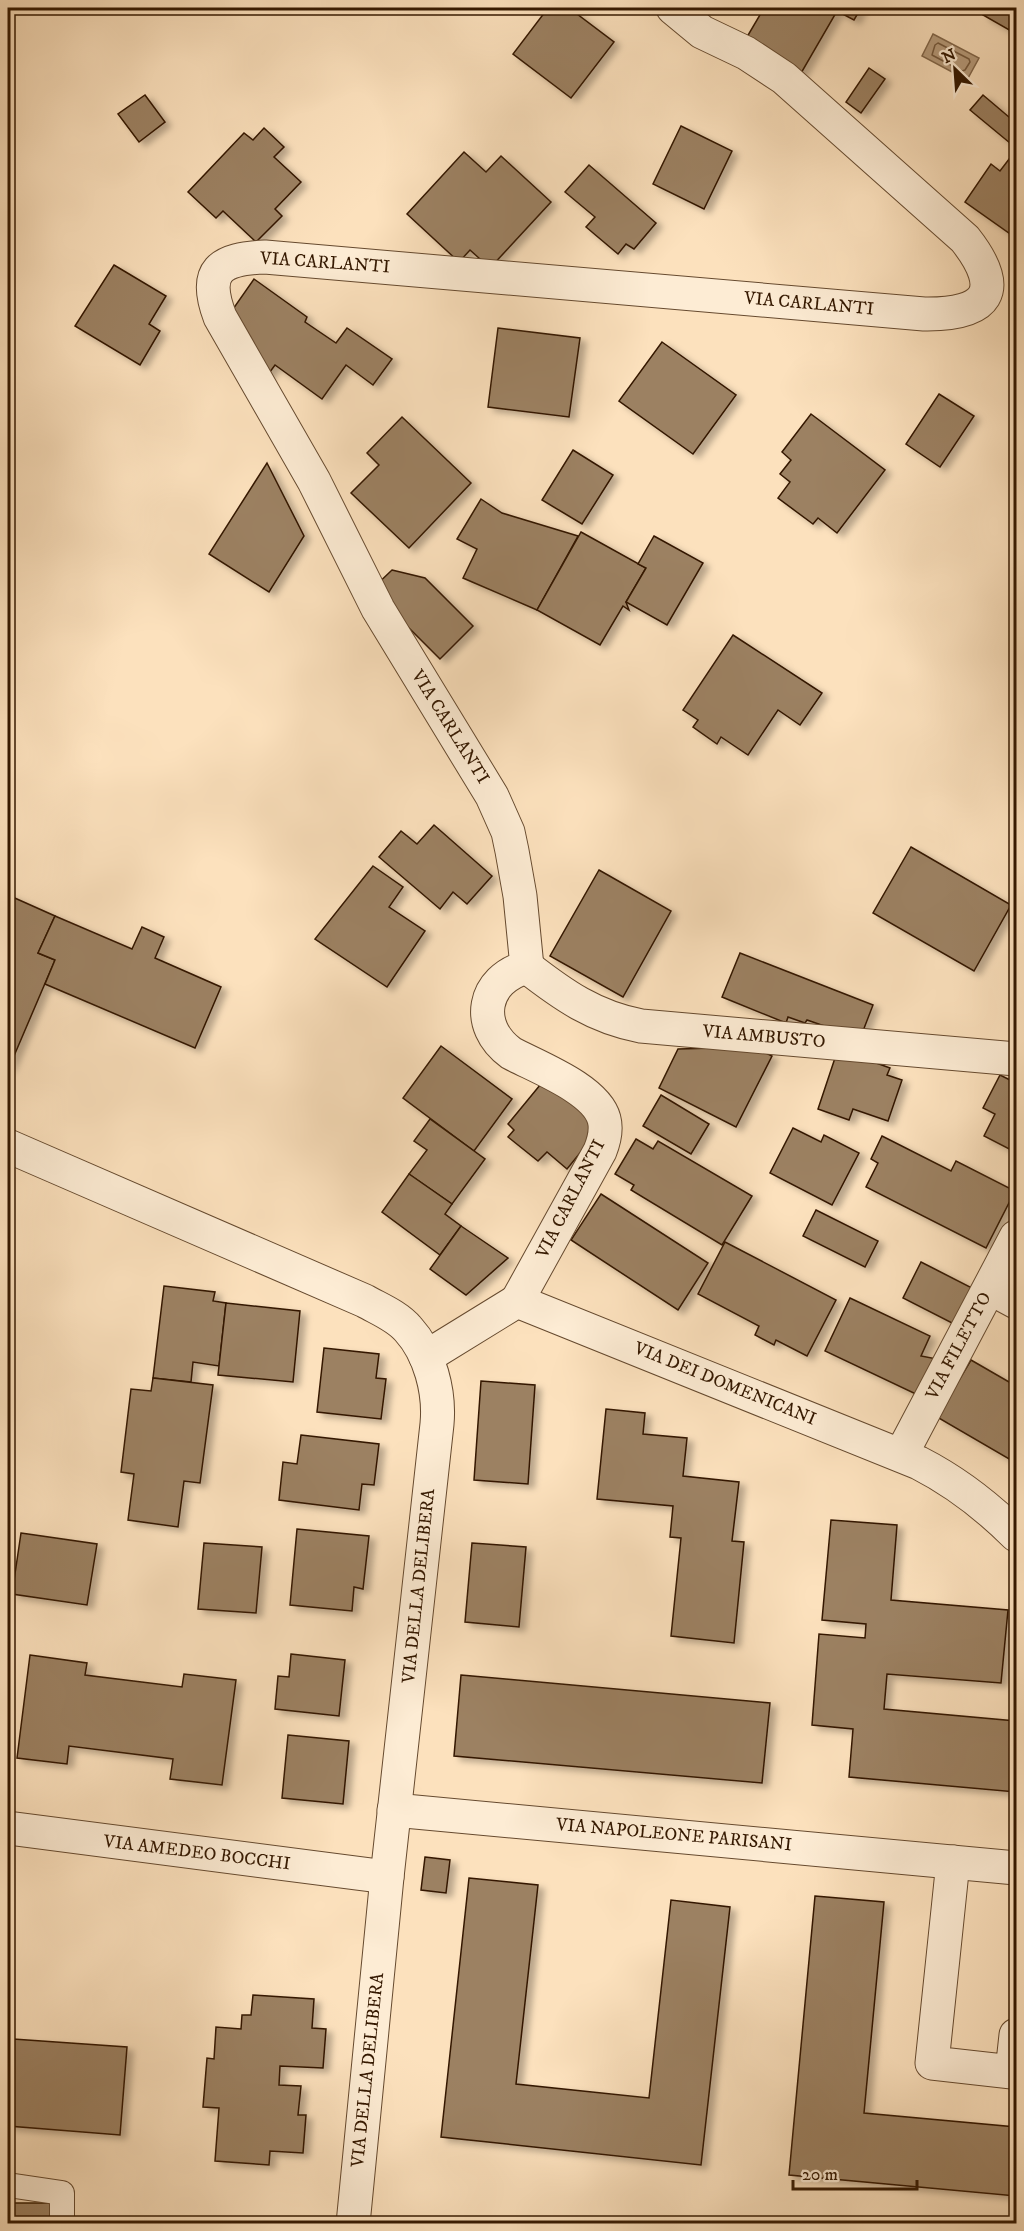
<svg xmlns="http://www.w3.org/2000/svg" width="1024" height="2231" font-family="'IM FELL DW Pica',serif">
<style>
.water{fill:#b89d7d;stroke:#83684b;stroke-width:1.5}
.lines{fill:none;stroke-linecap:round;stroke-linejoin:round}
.shore{stroke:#765a3e;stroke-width:1.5}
.building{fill:#9c8162;stroke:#341800;stroke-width:1.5;filter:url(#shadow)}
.service-casing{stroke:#664a2f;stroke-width:26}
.minor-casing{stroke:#664a2f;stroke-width:35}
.service{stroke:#fdecd4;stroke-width:24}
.minor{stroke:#fdecd4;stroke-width:33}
.labels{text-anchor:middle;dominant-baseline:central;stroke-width:4.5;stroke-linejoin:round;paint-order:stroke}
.street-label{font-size:18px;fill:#341800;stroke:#fdecd4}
</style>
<defs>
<filter id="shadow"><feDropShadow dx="6" dy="4" stdDeviation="3" flood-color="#0004"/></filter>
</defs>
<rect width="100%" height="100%" fill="#fce1bd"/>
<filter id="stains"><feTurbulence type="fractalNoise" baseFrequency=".00333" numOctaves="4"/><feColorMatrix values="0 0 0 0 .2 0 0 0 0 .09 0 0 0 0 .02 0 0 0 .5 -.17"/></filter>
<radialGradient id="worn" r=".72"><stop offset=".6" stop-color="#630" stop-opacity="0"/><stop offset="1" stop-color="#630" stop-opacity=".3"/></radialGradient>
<!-- water -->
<path class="water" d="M 933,34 L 979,58 L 967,80 L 922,56 Z"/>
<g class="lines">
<!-- shore -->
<path class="shore" d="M 938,43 L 969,59 L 970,62 L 965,70 L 962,71 L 932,55 L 935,45 Z"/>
</g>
<!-- building -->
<g class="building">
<path d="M 548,8 L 569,8 L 614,42 L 571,98 L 513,54 Z"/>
<path d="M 764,8 L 861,8 L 854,20 L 837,11 L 800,75 L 744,42 Z"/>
<path d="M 987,8 L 1016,8 L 1016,21 L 1011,31 L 983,15 Z"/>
<path d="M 869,68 L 885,79 L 861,113 L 846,102 Z"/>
<path d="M 145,95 L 165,122 L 139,142 L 118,114 Z"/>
<path d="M 983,95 L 1016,123 L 1016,148 L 970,110 Z"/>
<path d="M 681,126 L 732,151 L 704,209 L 653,184 Z"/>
<path d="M 264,128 L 284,147 L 274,157 L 301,182 L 275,209 L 282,216 L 256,242 L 223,211 L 216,218 L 188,192 L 244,133 L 253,140 Z"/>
<path d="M 1016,150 L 1016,238 L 965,202 L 991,164 L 1000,171 Z"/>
<path d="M 464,152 L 486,172 L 501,156 L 551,202 L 490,268 L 470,250 L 459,262 L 407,214 Z"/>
<path d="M 589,165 L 656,223 L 634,249 L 626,244 L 618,254 L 586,227 L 595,217 L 565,192 Z"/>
<path d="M 114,265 L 166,296 L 149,324 L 160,331 L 140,365 L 75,326 Z"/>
<path d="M 254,279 L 307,317 L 305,322 L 336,343 L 347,328 L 392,359 L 373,385 L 346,365 L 322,399 L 275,365 L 264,380 L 233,309 Z"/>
<path d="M 498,328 L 580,338 L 569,417 L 488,407 Z"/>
<path d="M 662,342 L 736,395 L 693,454 L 619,401 Z"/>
<path d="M 939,394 L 974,416 L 940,467 L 906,444 Z"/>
<path d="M 811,414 L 885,470 L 837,533 L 818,518 L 813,524 L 778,498 L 790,482 L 780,474 L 791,460 L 782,452 Z"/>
<path d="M 402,417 L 471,483 L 409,548 L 351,493 L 379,465 L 367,453 Z"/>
<path d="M 573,450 L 613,475 L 582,524 L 542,500 Z"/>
<path d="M 267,463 L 304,536 L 269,592 L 209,554 Z"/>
<path d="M 481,499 L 502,513 L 578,536 L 537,610 L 463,578 L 477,549 L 457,539 Z"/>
<path d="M 581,532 L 646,568 L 626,602 L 629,610 L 623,606 L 600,645 L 537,610 Z"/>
<path d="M 654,536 L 703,563 L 667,625 L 626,602 L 646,568 L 638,564 Z"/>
<path d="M 392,570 L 425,578 L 473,626 L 440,659 L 371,590 Z"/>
<path d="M 733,635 L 822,693 L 800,725 L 778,710 L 748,755 L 721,737 L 717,744 L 693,727 L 698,720 L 683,710 Z"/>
<path d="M 434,825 L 492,876 L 467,904 L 453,892 L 440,909 L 379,857 L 401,831 L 417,844 Z"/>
<path d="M 911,847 L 1011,905 L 974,971 L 873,913 Z"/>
<path d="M 373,866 L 403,887 L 389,907 L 425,931 L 387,987 L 315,939 Z"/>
<path d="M 599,870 L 671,911 L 623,997 L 550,956 Z"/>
<path d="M 8,895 L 55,916 L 38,953 L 55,960 L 8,1070 Z"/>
<path d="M 55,916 L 132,949 L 142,927 L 164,937 L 155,958 L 221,987 L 195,1048 L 45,984 L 55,960 L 38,953 Z"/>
<path d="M 740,953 L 873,1005 L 863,1031 L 830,1028 L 807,1020 L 805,1023 L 788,1017 L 786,1023 L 722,997 Z"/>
<path d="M 441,1046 L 512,1099 L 474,1151 L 403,1098 Z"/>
<path d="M 754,1047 L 772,1056 L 736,1127 L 659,1088 L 678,1049 Z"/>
<path d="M 838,1049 L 890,1068 L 887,1075 L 902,1080 L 888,1121 L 853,1109 L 849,1120 L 818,1109 Z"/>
<path d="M 1000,1075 L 1016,1083 L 1016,1149 L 1015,1152 L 984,1136 L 995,1114 L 983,1108 Z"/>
<path d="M 545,1079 L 591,1115 L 593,1137 L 567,1169 L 547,1152 L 538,1161 L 508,1137 L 514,1130 L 508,1124 Z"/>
<path d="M 661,1095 L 709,1124 L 691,1154 L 643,1126 Z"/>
<path d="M 430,1119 L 485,1159 L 452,1204 L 409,1174 L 427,1150 L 414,1141 Z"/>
<path d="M 793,1128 L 821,1142 L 824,1135 L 859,1153 L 832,1205 L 770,1173 Z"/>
<path d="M 882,1136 L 951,1171 L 956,1161 L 1015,1191 L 986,1248 L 866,1187 L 878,1163 L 871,1159 Z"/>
<path d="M 636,1139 L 653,1149 L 658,1141 L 752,1196 L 722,1245 L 631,1190 L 634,1185 L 615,1174 Z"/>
<path d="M 409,1174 L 452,1204 L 445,1214 L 461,1226 L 440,1255 L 382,1212 Z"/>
<path d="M 601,1194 L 708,1263 L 678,1310 L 571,1240 Z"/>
<path d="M 816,1210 L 878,1241 L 865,1267 L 803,1236 Z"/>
<path d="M 461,1226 L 508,1258 L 466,1295 L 430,1269 Z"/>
<path d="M 725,1242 L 836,1300 L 807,1356 L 776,1340 L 774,1345 L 755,1335 L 759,1326 L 698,1294 Z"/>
<path d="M 921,1262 L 972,1288 L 954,1324 L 903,1298 Z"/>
<path d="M 164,1286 L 215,1292 L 213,1301 L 226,1303 L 219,1366 L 193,1362 L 191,1382 L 153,1378 Z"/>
<path d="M 850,1298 L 930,1336 L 921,1356 L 937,1359 L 920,1396 L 825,1351 Z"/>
<path d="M 226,1303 L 300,1311 L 293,1382 L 218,1375 Z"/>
<path d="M 324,1348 L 379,1354 L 376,1378 L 386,1379 L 381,1419 L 317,1412 Z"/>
<path d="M 971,1360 L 1016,1386 L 1016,1463 L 937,1417 Z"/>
<path d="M 153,1378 L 213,1385 L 200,1483 L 184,1481 L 178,1527 L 128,1520 L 134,1474 L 121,1472 L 131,1389 L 151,1391 Z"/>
<path d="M 481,1381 L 535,1385 L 528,1484 L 474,1480 Z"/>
<path d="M 606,1409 L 645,1413 L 643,1434 L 687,1438 L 683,1476 L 739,1482 L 732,1541 L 744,1542 L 734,1643 L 671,1636 L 681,1538 L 670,1537 L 673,1506 L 597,1499 Z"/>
<path d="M 301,1435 L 379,1444 L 374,1485 L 362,1484 L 359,1510 L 279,1500 L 283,1462 L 297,1464 Z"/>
<path d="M 831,1520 L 897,1525 L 891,1600 L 1008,1610 L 1001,1683 L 887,1674 L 884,1709 L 1016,1721 L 1016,1792 L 849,1777 L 853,1729 L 812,1725 L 819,1634 L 865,1638 L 866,1624 L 822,1620 Z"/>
<path d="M 297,1529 L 369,1536 L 363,1589 L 354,1587 L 352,1611 L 290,1605 Z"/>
<path d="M 21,1533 L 97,1544 L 87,1605 L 12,1594 Z"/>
<path d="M 204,1543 L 262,1547 L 256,1613 L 198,1609 Z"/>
<path d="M 472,1543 L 526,1547 L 519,1627 L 465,1622 Z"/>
<path d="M 291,1654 L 345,1660 L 339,1716 L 275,1709 L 278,1676 L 289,1677 Z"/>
<path d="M 30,1655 L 87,1663 L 85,1675 L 182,1687 L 184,1674 L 236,1680 L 222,1785 L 170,1779 L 173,1759 L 69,1746 L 67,1764 L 17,1758 Z"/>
<path d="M 461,1675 L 770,1703 L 762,1783 L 454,1756 Z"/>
<path d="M 288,1735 L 349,1741 L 343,1804 L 282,1798 Z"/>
<path d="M 425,1857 L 450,1860 L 446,1893 L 421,1890 Z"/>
<path d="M 469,1878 L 538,1885 L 516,2084 L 649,2098 L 671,1900 L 730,1907 L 701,2165 L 441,2137 Z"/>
<path d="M 815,1896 L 884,1902 L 864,2113 L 1016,2127 L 1016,2196 L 789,2175 Z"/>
<path d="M 253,1995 L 314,1999 L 312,2028 L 326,2029 L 323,2068 L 280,2066 L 279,2085 L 301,2086 L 298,2115 L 306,2115 L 303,2153 L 270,2151 L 269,2165 L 215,2161 L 219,2108 L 203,2107 L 207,2058 L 214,2059 L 216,2027 L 241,2029 L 242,2015 L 251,2015 Z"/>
<path d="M 13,2039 L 127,2047 L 120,2135 L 8,2126 Z"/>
<rect x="8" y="2203" width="49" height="21"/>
<path d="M 504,2219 L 550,2224 L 503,2224 Z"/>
</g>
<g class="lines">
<!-- service casing -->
<g class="service-casing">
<path id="service" d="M 8,2185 L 62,2193 L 62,2224"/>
</g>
<!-- minor casing -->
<g class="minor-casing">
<g id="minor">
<path d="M 527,967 C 563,995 594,1017 641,1026 L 1016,1059"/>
<path d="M 8,1146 L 365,1301 C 379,1309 397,1316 408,1329 C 430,1353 440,1392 437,1424 L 387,1877 L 353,2224"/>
<path d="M 990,1288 L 1016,1302"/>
<path d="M 517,1301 L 600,1151 C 604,1141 607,1130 604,1119 C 596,1089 537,1067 511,1053 C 474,1026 482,979 527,967 L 520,896 L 512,851 L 508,832 L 492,796 L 378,609 L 314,481 L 220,317 C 202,270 220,259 265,257 L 924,314 C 988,315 1006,291 965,239 L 784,78 L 746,53 L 702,32 L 673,8"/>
<path d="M 426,1357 L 517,1301 L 919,1463 C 956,1482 987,1506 1016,1535"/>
<path d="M 901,1455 L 1016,1237"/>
<path d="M 394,1810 L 1016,1868"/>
<path d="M 8,1828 L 387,1877"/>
<path d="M 953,1862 L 932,2063 L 1012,2072 L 1016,2035"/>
</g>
</g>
<!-- service -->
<use href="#service" class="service"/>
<!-- minor -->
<use href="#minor" class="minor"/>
</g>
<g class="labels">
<!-- street labels -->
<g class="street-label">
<text transform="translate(325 263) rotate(4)">VIA CARLANTI</text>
<text transform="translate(809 304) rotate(5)">VIA CARLANTI</text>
<text transform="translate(450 727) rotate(58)">VIA CARLANTI</text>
<text transform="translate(764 1037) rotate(5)">VIA AMBUSTO</text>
<text transform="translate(571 1199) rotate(-63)">VIA CARLANTI</text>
<text transform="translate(959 1346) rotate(-62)">VIA FILETTO</text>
<text transform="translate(725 1384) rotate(22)">VIA DEI DOMENICANI</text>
<text transform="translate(419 1586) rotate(-84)">VIA DELLA DELIBERA</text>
<text transform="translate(674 1835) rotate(5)">VIA NAPOLEONE PARISANI</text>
<text transform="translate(197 1853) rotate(7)">VIA AMEDEO BOCCHI</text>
<text transform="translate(368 2070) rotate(-84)">VIA DELLA DELIBERA</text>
</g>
</g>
<!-- margin -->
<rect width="1024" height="2231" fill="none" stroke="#fce1bd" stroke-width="30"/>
<rect x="9" y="9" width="1006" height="2213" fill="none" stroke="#341800" stroke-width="3"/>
<rect x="15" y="15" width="994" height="2201" fill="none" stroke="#341800" stroke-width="1.5"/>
<!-- north arrow -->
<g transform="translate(955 69) rotate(335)" stroke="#fdecd4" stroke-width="4.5" paint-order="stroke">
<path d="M0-4.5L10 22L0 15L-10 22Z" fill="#341800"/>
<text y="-9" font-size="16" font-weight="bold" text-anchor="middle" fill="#341800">N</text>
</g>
<!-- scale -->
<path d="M793 2180v9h124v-9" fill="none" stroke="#341800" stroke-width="3"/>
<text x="802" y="2180" font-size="18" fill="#341800" stroke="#fdecd4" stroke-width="4.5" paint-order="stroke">20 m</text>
<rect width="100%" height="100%" filter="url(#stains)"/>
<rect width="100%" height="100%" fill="url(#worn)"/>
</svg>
